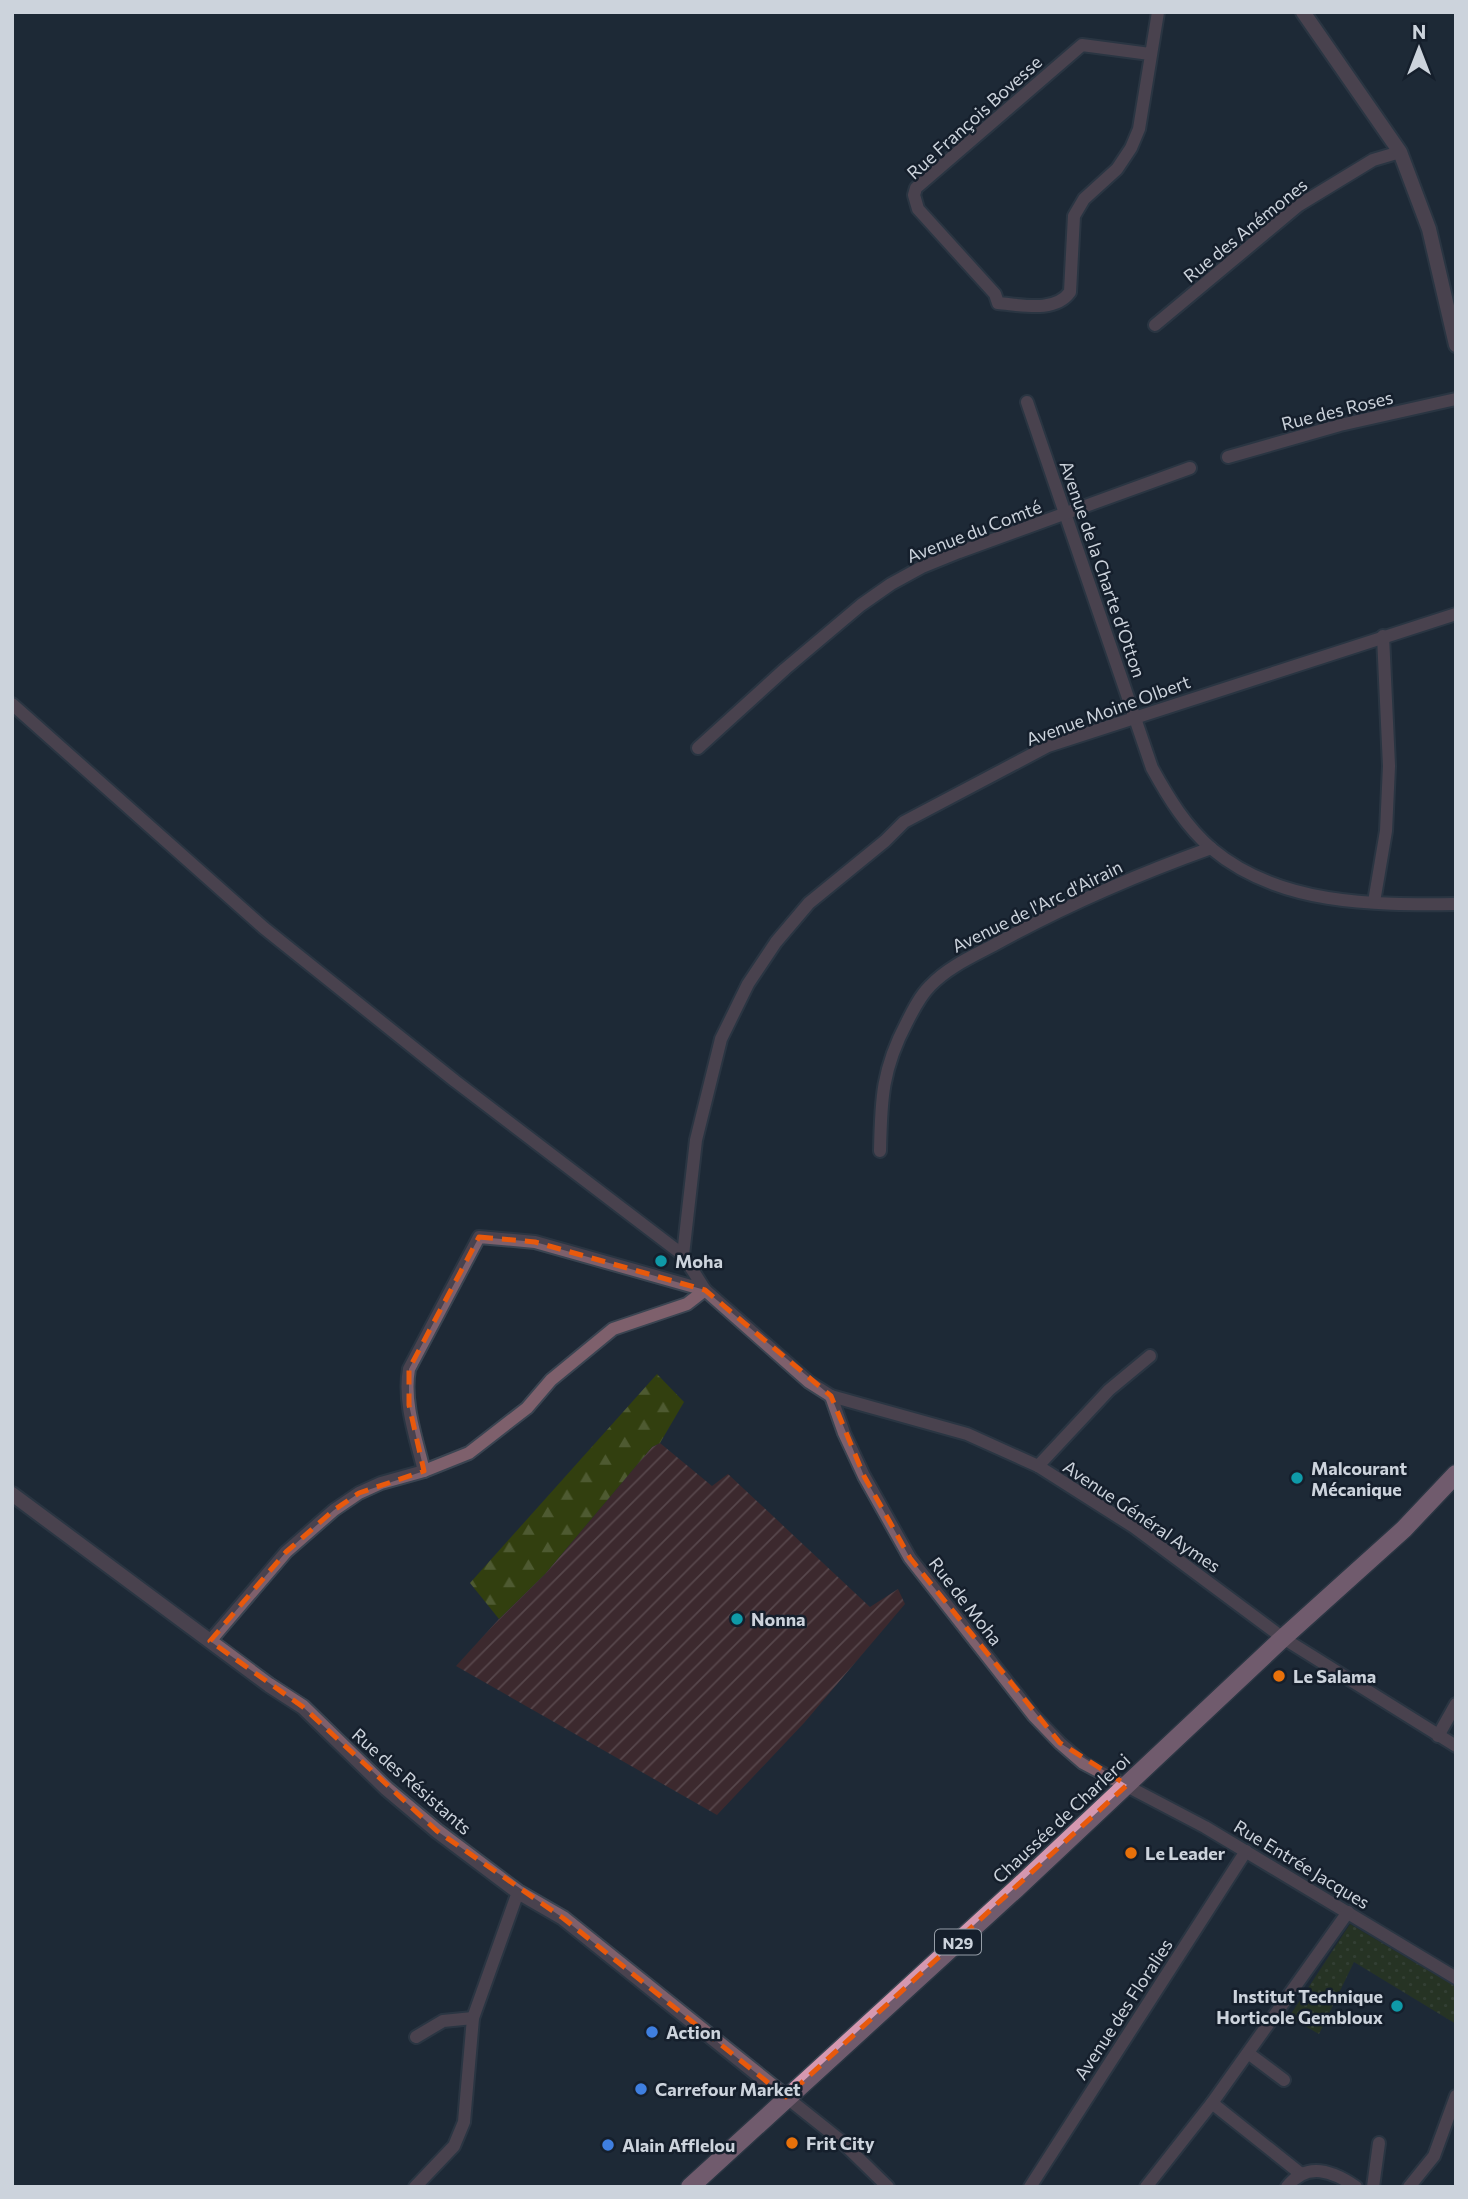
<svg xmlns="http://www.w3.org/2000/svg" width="1468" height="2199" font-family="Commissioner,sans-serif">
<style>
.industrial{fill:url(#industrial-furrows)}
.forest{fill:url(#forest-firs)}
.park{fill:url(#park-dots)}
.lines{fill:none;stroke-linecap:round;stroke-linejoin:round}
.minor-casing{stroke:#3a4451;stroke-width:16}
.tertiary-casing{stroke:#3a4451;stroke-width:18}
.primary-casing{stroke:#3a4451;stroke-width:21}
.minor{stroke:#7e606c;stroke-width:12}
.tertiary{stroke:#7e606c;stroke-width:14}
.primary{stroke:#d598b0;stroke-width:18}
.marked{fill:none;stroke:#e8590c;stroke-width:5;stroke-dasharray:14 9;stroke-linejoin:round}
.culture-dot{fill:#0f9aa8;stroke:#151f2c;stroke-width:2.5}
.food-dot{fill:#e8710a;stroke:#151f2c;stroke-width:2.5}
.shop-dot{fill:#3f7fe0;stroke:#151f2c;stroke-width:2.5}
.labels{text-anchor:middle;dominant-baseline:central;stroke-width:5;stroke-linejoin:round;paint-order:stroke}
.shield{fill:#151f2c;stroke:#959da7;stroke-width:2}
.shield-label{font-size:16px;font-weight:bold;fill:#ccd3dc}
.street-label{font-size:18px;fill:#ccd3dc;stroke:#151f2c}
.poi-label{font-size:18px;font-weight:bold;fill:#ccd3dc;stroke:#151f2c;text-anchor:start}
</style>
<defs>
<pattern id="industrial-furrows" width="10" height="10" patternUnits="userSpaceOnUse" patternTransform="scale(1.75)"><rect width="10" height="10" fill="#3c292e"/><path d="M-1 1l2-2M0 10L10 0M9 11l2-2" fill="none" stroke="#57474c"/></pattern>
<pattern id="forest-firs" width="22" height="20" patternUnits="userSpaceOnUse" patternTransform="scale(1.75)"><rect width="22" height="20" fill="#323f0f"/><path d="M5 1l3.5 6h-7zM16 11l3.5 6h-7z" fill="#4e5a31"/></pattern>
<pattern id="park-dots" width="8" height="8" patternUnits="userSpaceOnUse" patternTransform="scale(1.75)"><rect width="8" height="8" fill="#323f0f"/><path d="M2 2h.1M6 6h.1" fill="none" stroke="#4e5a31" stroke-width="1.8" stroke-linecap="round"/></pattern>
</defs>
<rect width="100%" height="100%" fill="#1e2936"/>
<!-- industrial -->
<path class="industrial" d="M 660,1443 L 712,1486 L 728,1474 L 870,1607 L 898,1589 L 905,1604 L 804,1723 L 717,1815 L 456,1666 L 499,1619 L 545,1574 L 652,1447 Z"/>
<!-- forest -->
<path class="forest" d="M 657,1374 L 684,1402 L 660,1443 L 652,1447 L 545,1574 L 499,1619 L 470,1583 Z"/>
<!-- park -->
<path class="park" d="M 1350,1924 L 1456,1987 L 1456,2024 L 1354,1962 L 1319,2034 L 1289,2017 Z"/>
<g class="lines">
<!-- minor casing -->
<g class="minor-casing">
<g id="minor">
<path d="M 1150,54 L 1082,45 L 916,188 L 914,195 L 918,209 L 995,294 L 998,303 C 1022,305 1055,313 1070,292 L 1074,216 L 1084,199 L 1117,169 L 1131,148 L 1139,129 L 1158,12"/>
<path d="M 1155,325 L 1299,205 L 1373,160 L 1400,152"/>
<path d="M 1027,402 L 1152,768 C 1168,797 1186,827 1212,849 C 1279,905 1372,905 1456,904"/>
<path d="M 1228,457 L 1340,425 L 1456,399"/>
<path d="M 12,704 L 264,928 L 455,1081 L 683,1255"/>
<path d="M 698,748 L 785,669 L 861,605 L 891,584 L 922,567 L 959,552 L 1190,468"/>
<path d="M 1374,902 L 1386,831 L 1389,766 L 1383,636"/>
<path d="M 880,1151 C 881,1099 882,1069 907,1022 C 913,1010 920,996 930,986 C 947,968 971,957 992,946 C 1062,907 1136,875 1211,848"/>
<path d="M 705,1290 L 683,1255 L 696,1140 L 721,1039 L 748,984 L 776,942 L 809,903 L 885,841 L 904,822 L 1048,746 L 1456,614"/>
<path d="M 831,1396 L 844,1433 L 864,1476 L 910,1558 L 1034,1716 L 1060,1743 L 1083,1763 L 1205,1827 L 1456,1978"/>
<path d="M 1038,1466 L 1109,1390 L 1150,1356"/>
<path d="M 424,1471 C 416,1438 403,1402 409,1369 L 479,1237 L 535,1242 L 705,1290 L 809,1382 L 831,1396 L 967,1434 L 1038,1466 L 1134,1527 L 1283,1638 L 1456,1746"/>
<path d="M 210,1641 L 286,1552 L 334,1510 L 359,1493 L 381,1483 L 424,1471 L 469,1453 L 527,1408 L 551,1380 L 613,1329 L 687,1304 L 705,1290"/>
<path d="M 1438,1736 L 1456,1704"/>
<path d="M 416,2037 L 443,2021 L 473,2018"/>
<path d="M 1248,2053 L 1284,2080"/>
<path d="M 786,2097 L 840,2140 L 888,2187"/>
<path d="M 1212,2103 L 1301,2174"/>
<path d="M 415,2187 L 454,2146 L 464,2122 L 473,2018 L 518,1892"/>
<path d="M 1030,2187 L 1246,1851"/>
<path d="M 1146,2187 L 1212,2103 L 1348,1912"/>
<path d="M 1287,2187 C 1307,2161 1333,2171 1356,2187"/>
<path d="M 1373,2187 L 1379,2143"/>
<path d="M 1409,2187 L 1434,2156 L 1456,2096"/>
</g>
</g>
<!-- tertiary casing -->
<g class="tertiary-casing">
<g id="tertiary">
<path d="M 1303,12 L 1400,152 L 1429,229 L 1456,345"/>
<path d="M 12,1494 L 269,1685 L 303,1707 L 387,1789 L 437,1831 L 518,1892 L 563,1918 L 786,2097"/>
</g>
</g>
<!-- primary casing -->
<g class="primary-casing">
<path id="primary" d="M 690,2187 L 1016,1889 L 1283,1638 L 1404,1529 L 1456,1474"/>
</g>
<!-- minor -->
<use href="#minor" class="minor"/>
<!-- tertiary -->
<use href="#tertiary" class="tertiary"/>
<!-- primary -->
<use href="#primary" class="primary"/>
</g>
<!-- marked area -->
<path d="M0 0H1468V2199H0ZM 479,1237 L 535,1242 L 705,1290 L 831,1396 L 864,1476 L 910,1558 L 1060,1743 L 1127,1785 L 786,2097 L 563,1918 L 437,1831 L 303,1707 L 210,1641 L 286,1552 L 334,1510 L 359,1493 L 424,1471 L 409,1405 L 409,1369 Z" fill="#1e2936" fill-opacity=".55" fill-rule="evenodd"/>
<path class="marked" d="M 479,1237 L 535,1242 L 705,1290 L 831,1396 L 864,1476 L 910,1558 L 1060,1743 L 1127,1785 L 786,2097 L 563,1918 L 437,1831 L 303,1707 L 210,1641 L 286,1552 L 334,1510 L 359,1493 L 424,1471 L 409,1405 L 409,1369 Z"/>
<!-- markers -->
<g class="culture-dot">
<circle cx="661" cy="1261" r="7"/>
<circle cx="1297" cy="1478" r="7"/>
<circle cx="737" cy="1619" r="7"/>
<circle cx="1397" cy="2006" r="7"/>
</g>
<g class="food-dot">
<circle cx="1279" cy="1676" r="7"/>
<circle cx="1131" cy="1853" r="7"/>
<circle cx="792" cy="2143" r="7"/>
</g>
<g class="shop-dot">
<circle cx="652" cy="2032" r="7"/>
<circle cx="641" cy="2089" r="7"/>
<circle cx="608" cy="2145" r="7"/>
</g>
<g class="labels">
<!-- shield labels -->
<rect class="shield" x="935" y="1929.5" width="46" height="25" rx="5"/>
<g class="shield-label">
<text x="958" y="1942">N29</text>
</g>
<!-- street labels -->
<g class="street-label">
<text transform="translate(974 117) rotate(-42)">Rue François Bovesse</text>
<text transform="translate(1245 230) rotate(-39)">Rue des Anémones</text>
<text transform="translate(1337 410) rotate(-14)">Rue des Roses</text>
<text transform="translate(974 531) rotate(-21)">Avenue du Comté</text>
<text transform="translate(1103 569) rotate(71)">Avenue de la Charte d'Otton</text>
<text transform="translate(1108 710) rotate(-20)">Avenue Moine Olbert</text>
<text transform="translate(1037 906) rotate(-26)">Avenue de l'Arc d'Airain</text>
<text transform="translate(1142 1516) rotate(34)">Avenue Général Aymes</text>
<text transform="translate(966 1601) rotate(52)">Rue de Moha</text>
<text transform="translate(412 1781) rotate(41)">Rue des Résistants</text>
<text transform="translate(1061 1818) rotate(-43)">Chaussée de Charleroi</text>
<text transform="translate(1302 1864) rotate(31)">Rue Entrée Jacques</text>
<text transform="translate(1123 2009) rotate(-57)">Avenue des Floralies</text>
</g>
<!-- poi labels -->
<g class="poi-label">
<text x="675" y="1261">Moha</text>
<text x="1311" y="1468">Malcourant<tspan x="1311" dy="21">Mécanique</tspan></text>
<text x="751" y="1619">Nonna</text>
<text x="1293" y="1676">Le Salama</text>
<text x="1145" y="1853">Le Leader</text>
<text x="1383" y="1996" text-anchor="end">Institut Technique<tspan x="1383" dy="21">Horticole Gembloux</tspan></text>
<text x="666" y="2032">Action</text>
<text x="655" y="2089">Carrefour Market</text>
<text x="806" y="2143">Frit City</text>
<text x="622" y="2145">Alain Afflelou</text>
</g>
</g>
<!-- border -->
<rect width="1468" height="2199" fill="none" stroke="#ccd3dc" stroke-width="28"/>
<!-- north arrow -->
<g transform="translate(1419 49)" stroke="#151f2c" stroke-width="5" paint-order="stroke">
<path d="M0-5L12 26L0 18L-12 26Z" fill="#ccd3dc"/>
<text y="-10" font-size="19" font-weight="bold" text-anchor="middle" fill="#ccd3dc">N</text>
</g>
</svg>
